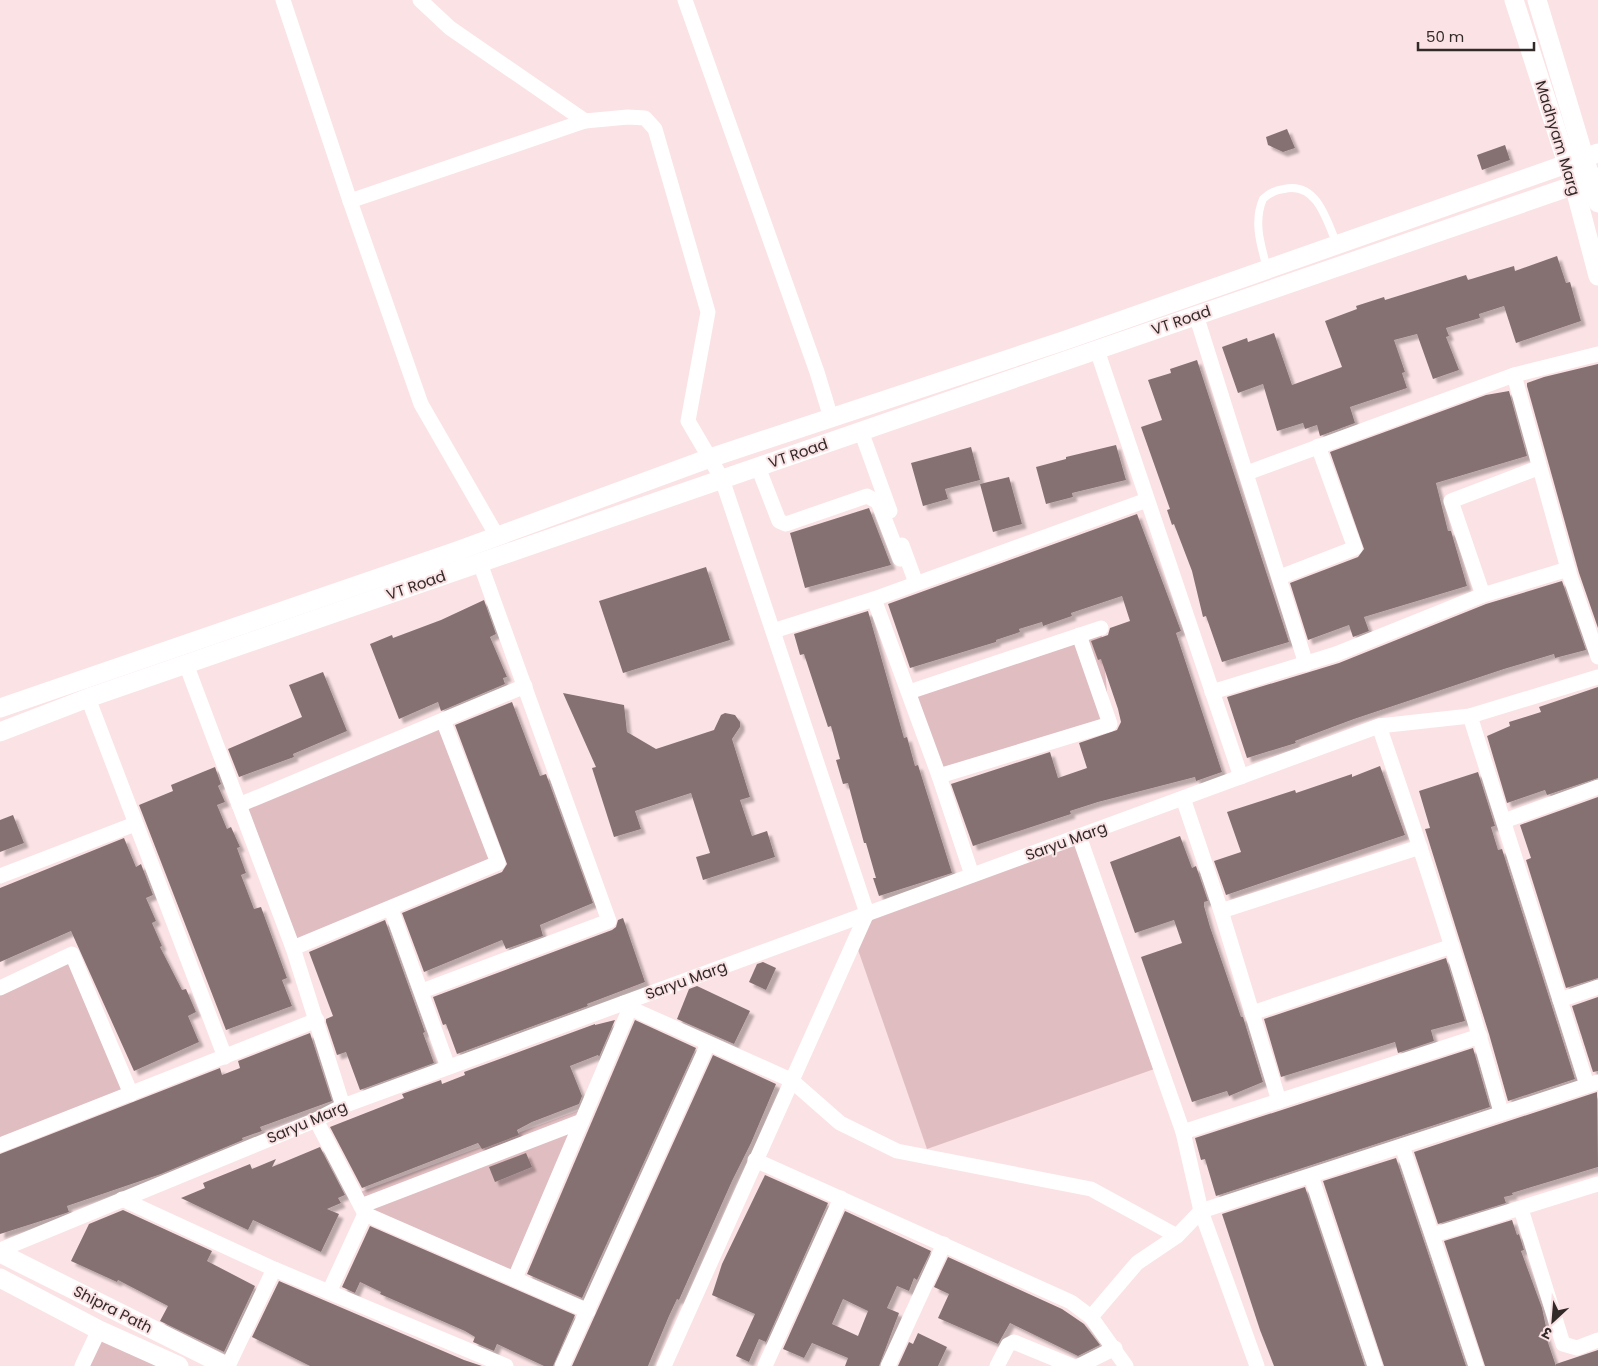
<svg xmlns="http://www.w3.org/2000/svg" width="1598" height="1366" font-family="Poppins,'Noto Sans Devanagari',sans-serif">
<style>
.green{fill:#e0bdc0}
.building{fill:#867172;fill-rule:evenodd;filter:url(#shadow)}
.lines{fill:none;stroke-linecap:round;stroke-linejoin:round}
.service{stroke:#fff;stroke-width:8}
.minor{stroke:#fff;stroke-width:15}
.tertiary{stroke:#fff;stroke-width:19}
.labels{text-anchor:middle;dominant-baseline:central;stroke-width:4;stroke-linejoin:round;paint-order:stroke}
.street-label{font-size:15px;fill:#322929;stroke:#fbe2e4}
</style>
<defs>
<filter id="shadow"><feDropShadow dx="4.5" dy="4.5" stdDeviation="1" flood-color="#0004"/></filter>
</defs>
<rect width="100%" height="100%" fill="#fbe2e4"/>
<!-- green -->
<g class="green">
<path d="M 1101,628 L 1110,724 L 939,776 L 909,692 Z"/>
<path d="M 443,720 L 498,863 L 293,948 L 239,805 Z"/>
<path d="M 1079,836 L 1160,1067 L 927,1149 L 855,941 L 867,913 Z"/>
<path d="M 72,954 L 131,1094 L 0,1140 L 0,988 Z"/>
<path d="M 588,1107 L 515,1278 L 365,1214 L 355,1194 Z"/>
<path d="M 99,1330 L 179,1366 L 82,1366 Z"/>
</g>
<!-- building -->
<g class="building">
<path d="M 1287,129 L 1295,148 L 1283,152 L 1268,145 L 1266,137 Z"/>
<path d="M 1505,145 L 1510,160 L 1482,170 L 1477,155 Z"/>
<path d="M 1557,256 L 1566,283 L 1570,282 L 1581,321 L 1516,343 L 1504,306 L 1479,314 L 1480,318 L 1446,328 L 1449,336 L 1446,337 L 1459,370 L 1433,379 L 1417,334 L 1394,340 L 1405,372 L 1402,373 L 1407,388 L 1350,407 L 1355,423 L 1320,436 L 1317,425 L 1305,429 L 1303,423 L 1277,431 L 1263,384 L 1238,393 L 1222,347 L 1247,338 L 1248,342 L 1274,333 L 1292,385 L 1342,367 L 1325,321 L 1357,309 L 1356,306 L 1384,297 L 1385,300 L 1466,275 L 1468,280 L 1514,266 L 1515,271 Z"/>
<path d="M 1197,360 L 1289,642 L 1222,662 L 1206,616 L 1203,617 L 1192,571 L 1174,524 L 1172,525 L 1167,510 L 1170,509 L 1141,427 L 1162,420 L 1148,380 L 1171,373 L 1170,369 Z"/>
<path d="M 1598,364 L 1598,628 L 1579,573 L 1527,386 L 1527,383 L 1544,377 Z"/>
<path d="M 1509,391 L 1527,456 L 1436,483 L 1448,531 L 1451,531 L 1467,586 L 1364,617 L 1369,631 L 1353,637 L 1349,625 L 1308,640 L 1290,583 L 1358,557 L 1364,549 L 1330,452 L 1486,395 Z"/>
<path d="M 1116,445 L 1126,480 L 1072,493 L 1073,497 L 1046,504 L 1036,467 L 1066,459 L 1066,457 Z"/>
<path d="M 971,447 L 980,480 L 945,489 L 948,499 L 923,506 L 911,463 Z"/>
<path d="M 1009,477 L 1022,524 L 993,532 L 980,484 Z"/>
<path d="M 869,508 L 891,565 L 805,588 L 790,533 Z"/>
<path d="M 1137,514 L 1181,631 L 1176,633 L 1222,772 L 1196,781 L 1195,777 L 1098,802 L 1070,811 L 1071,814 L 973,846 L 951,784 L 1050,752 L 1058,778 L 1087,768 L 1079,743 L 1117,730 L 1121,722 L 1118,709 L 1101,659 L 1098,660 L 1091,641 L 1108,635 L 1110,628 L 1130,621 L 1122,596 L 1071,613 L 1072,616 L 1043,626 L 1042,622 L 1019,629 L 1020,632 L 996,640 L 996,642 L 910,668 L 888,604 Z"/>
<path d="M 706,567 L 730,640 L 623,673 L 599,601 Z"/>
<path d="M 1562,581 L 1586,650 L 1555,658 L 1554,654 L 1504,669 L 1354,719 L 1295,741 L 1296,743 L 1247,758 L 1227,697 L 1339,663 L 1486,604 Z"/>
<path d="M 484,600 L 496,634 L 490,637 L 507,677 L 503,678 L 505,684 L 441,711 L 438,702 L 399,719 L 370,644 L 392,635 L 393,638 L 441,620 Z"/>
<path d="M 868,611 L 904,738 L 907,737 L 915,766 L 918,765 L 952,873 L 879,896 L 873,878 L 876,878 L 866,843 L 864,843 L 848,783 L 843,784 L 836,760 L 840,759 L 831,726 L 828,727 L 804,654 L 800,655 L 794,634 Z"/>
<path d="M 323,672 L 347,731 L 293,754 L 294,757 L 239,777 L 228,749 L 302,717 L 289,685 Z"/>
<path d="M 1598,687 L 1598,778 L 1547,795 L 1545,790 L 1507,803 L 1487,736 L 1510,726 L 1509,722 L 1541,712 L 1539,707 Z"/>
<path d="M 563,693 L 624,705 L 627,732 L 656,749 L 714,730 L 721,715 L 725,713 L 735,715 L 740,722 L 740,727 L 732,739 L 750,797 L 740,800 L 752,836 L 767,831 L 775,857 L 703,880 L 696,857 L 710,853 L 691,793 L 635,811 L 641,829 L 614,837 L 592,768 L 596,767 Z"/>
<path d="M 512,702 L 540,776 L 546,774 L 593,903 L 540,925 L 543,936 L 506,949 L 502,940 L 424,972 L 402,913 L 502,872 L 507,864 L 455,725 Z"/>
<path d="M 1380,766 L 1405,835 L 1226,895 L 1214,861 L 1241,852 L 1227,812 L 1295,790 L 1296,793 L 1352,774 L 1352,777 Z"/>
<path d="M 215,767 L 221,784 L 218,786 L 225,802 L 217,805 L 227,829 L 231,827 L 240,847 L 237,848 L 246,873 L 241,875 L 254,909 L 261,907 L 287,978 L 282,980 L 292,1006 L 226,1030 L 139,805 L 173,791 L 171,785 Z"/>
<path d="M 1478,772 L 1495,826 L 1491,827 L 1498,850 L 1502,849 L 1575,1079 L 1508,1101 L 1489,1034 L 1425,829 L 1430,828 L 1419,791 Z"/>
<path d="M 1598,797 L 1598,978 L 1566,988 L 1526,860 L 1531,858 L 1520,825 Z"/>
<path d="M 13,815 L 24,843 L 0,852 L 0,820 Z"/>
<path d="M 1180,836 L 1192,868 L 1196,866 L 1208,901 L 1204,902 L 1204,906 L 1210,927 L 1241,1017 L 1243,1017 L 1263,1082 L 1229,1096 L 1227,1091 L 1192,1102 L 1141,957 L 1182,943 L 1174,920 L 1135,933 L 1110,862 Z"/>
<path d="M 124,838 L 136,867 L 141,864 L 153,895 L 146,898 L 156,921 L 152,923 L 162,946 L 160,947 L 182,990 L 186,989 L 196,1012 L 188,1016 L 199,1042 L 134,1071 L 71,931 L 0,962 L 0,888 Z"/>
<path d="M 623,918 L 645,982 L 587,1004 L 588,1006 L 457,1054 L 446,1024 L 443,1025 L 433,997 L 612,930 L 616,927 L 618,920 Z"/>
<path d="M 385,920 L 425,1032 L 423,1033 L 434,1063 L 360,1090 L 346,1052 L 337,1055 L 326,1022 L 326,1019 L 333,1016 L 309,952 Z"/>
<path d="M 1446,958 L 1465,1021 L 1431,1030 L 1434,1041 L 1398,1053 L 1395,1042 L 1281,1077 L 1264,1019 Z"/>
<path d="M 763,962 L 776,968 L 766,990 L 749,982 L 757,964 Z"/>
<path d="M 697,986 L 750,1011 L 734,1044 L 677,1019 L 689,989 Z"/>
<path d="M 1598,997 L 1598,1071 L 1593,1072 L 1572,1006 Z"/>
<path d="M 615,1020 L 599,1057 L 598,1055 L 570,1066 L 582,1096 L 579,1104 L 532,1122 L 517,1130 L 519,1135 L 482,1149 L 478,1143 L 362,1188 L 330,1127 L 404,1098 L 402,1094 L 441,1080 L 442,1084 L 465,1075 L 464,1072 L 595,1024 L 595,1025 Z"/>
<path d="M 635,1020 L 696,1048 L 582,1298 L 527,1274 Z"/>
<path d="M 310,1033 L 332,1101 L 260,1127 L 262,1131 L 242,1138 L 243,1140 L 161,1174 L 67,1206 L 69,1212 L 60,1215 L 0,1234 L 0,1154 L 220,1068 L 222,1075 L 240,1068 L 238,1061 Z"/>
<path d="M 1473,1048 L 1490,1107 L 1216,1196 L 1205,1159 L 1201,1160 L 1195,1138 Z"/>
<path d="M 713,1055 L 776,1084 L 751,1143 L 732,1181 L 679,1300 L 677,1299 L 669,1316 L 648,1366 L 572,1366 Z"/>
<path d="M 1597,1092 L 1598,1167 L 1512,1193 L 1513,1195 L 1504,1197 L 1506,1203 L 1438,1224 L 1414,1152 Z"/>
<path d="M 320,1147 L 345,1195 L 338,1198 L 341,1203 L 327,1209 L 339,1214 L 321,1252 L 253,1220 L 248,1230 L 181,1198 L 205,1188 L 203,1183 L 250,1164 L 252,1169 L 276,1159 L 272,1167 Z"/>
<path d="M 526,1153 L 532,1167 L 495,1182 L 489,1167 Z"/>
<path d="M 1396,1158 L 1466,1366 L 1384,1366 L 1323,1181 Z"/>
<path d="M 765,1175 L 828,1203 L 766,1342 L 759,1339 L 749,1362 L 736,1356 L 755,1314 L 712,1295 L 722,1264 Z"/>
<path d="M 1305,1187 L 1365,1366 L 1274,1366 L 1260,1330 L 1222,1214 Z"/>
<path d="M 123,1210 L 212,1251 L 207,1261 L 255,1286 L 224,1352 L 160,1321 L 168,1306 L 118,1280 L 117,1282 L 71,1261 L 89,1224 Z"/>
<path d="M 845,1211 L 931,1251 L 917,1280 L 914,1278 L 909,1291 L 897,1286 L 887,1308 L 899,1313 L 879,1366 L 845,1366 L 848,1358 L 812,1343 L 804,1358 L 783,1349 ZM 843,1299 L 868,1311 L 858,1336 L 832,1324 Z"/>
<path d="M 1512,1220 L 1517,1235 L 1519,1234 L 1524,1250 L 1521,1251 L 1542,1308 L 1546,1327 L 1543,1328 L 1556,1366 L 1485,1366 L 1444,1241 Z"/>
<path d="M 370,1226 L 575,1315 L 553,1366 L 544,1366 L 497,1344 L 494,1351 L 473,1342 L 475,1337 L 465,1331 L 380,1294 L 381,1292 L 360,1282 L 355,1293 L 342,1287 Z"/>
<path d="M 948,1257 L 1062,1309 L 1084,1324 L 1100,1345 L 1078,1356 L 1010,1323 L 998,1344 L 938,1318 L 949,1294 L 934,1287 Z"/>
<path d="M 279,1281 L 464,1360 L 482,1366 L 310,1366 L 252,1337 Z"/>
<path d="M 918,1333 L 947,1347 L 938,1366 L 898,1366 L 909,1342 L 913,1344 Z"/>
<path d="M 1598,1350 L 1598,1366 L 1556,1366 L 1556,1364 Z"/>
</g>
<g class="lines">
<!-- service -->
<path class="service" d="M 1267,268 C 1261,246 1253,222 1263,199 C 1269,193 1276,190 1284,189 C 1317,181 1327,221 1337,245"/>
<!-- minor -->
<g class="minor">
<path d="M 283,0 L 350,201 L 421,404 L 497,536"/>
<path d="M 420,0 L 450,28 L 585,121"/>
<path d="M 685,0 L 817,372 L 831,418"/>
<path d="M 350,201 L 585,121 L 628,117 L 645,118 L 655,129 L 708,312 L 688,421 L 722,479 L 867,913 L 664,1366"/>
<path d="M 1196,315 L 1306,664"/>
<path d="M 1097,350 L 1241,777"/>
<path d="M 1598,354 L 1514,375 L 1570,576 L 1598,657"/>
<path d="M 861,431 L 890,511"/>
<path d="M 758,467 L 779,521 L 786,524 L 867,496 L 878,502 L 900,559"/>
<path d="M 1247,473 L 1514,375"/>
<path d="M 902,545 L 916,583"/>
<path d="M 1280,577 L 1355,548 L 1318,446"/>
<path d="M 1483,595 L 1568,569"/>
<path d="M 773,631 L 874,599"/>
<path d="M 186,664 L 293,948 L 343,1106"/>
<path d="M 909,692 L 1101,628"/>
<path d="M 1212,692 L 1336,654 L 1483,595 L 1451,501 L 1538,468"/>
<path d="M 88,698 L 225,1057"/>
<path d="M 1470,716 L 1587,1085"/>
<path d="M 1379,726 C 1423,854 1465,982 1501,1112"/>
<path d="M 939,776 L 1110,724 L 1079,635"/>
<path d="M 1183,798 L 1221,911 L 1279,1101"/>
<path d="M 239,805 L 525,686"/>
<path d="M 1504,821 L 1598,787"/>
<path d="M 1079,836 L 1183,1132 L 1201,1211 L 1257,1366"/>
<path d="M 972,875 L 939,776 L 874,599 L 1147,500"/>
<path d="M 0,876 L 135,824"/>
<path d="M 391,909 L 448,1067"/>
<path d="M 1221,911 L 1420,847"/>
<path d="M 293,948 L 498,863 L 443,720"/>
<path d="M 0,988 L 72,954 L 131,1094"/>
<path d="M 422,991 L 609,921 L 480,563"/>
<path d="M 1560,1000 L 1598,987"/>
<path d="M 624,1003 L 630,1008 L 791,1080 L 840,1123 L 897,1151 L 1091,1189 L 1177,1236"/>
<path d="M 1252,1013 L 1452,946"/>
<path d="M 316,1120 L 365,1214"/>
<path d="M 1183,1132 L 1480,1036"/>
<path d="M 0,1145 L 317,1020"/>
<path d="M 1402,1146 L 1476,1366"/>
<path d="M 755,1160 L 1071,1302 L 1091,1317 L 1126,1366"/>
<path d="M 1311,1176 L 1375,1366"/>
<path d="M 122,1199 L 274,1269 L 506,1366"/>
<path d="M 361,1206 L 582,1121"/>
<path d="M 1521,1209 L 1563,1344 L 1577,1348 L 1598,1340"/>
<path d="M 1433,1235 L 1598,1184"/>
<path d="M 0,1250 L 316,1120 L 343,1106 L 1379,726 L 1470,716 L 1598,677"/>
<path d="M 515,1278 L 630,1008"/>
<path d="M 329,1292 L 365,1214 L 588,1311"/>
<path d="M 1091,1317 L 1137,1263 L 1177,1236 L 1201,1211 L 1598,1082"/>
<path d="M 82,1366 L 99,1330"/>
<path d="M 228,1366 L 274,1269"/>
<path d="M 562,1366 L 708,1044"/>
<path d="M 765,1366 L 841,1198"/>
<path d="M 888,1366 L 944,1244"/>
<path d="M 997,1366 L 1008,1345 L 1014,1342 L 1072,1366"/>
<path d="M 1079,1366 L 1115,1348"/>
</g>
<!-- tertiary -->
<g class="tertiary">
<path d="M 1514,0 L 1574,185 L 1598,276"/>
<path d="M 1537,0 L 1598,203"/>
<path d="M 0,708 L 457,551 L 710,458 L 1063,341 L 1598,153"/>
<path d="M 0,732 L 88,698 L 1598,177"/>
<path d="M 0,1253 L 226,1366"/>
<path d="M 0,1278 L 99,1330 L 179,1366"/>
</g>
</g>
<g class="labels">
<!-- street labels -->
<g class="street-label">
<text transform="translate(1558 138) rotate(73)">Madhyam Marg</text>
<text transform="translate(1181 320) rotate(-19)">VT Road</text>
<text transform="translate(798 453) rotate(-19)">VT Road</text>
<text transform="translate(416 585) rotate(-19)">VT Road</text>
<text transform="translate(1066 841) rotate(-20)">Saryu Marg</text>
<text transform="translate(686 980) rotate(-20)">Saryu Marg</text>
<text transform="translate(307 1122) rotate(-23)">Saryu Marg</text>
<text transform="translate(113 1309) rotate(27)">Shipra Path</text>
</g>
</g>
<!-- north arrow -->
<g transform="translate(1553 1321) rotate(206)" stroke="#fbe2e4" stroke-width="4" paint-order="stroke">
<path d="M0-4L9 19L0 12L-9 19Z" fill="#322929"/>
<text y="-8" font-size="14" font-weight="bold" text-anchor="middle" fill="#322929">उ</text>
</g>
<!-- scale -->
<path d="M1418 42v8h116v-8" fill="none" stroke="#322929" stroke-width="2.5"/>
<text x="1426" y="42" font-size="15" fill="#322929" stroke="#fbe2e4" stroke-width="4" paint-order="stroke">50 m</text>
</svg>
